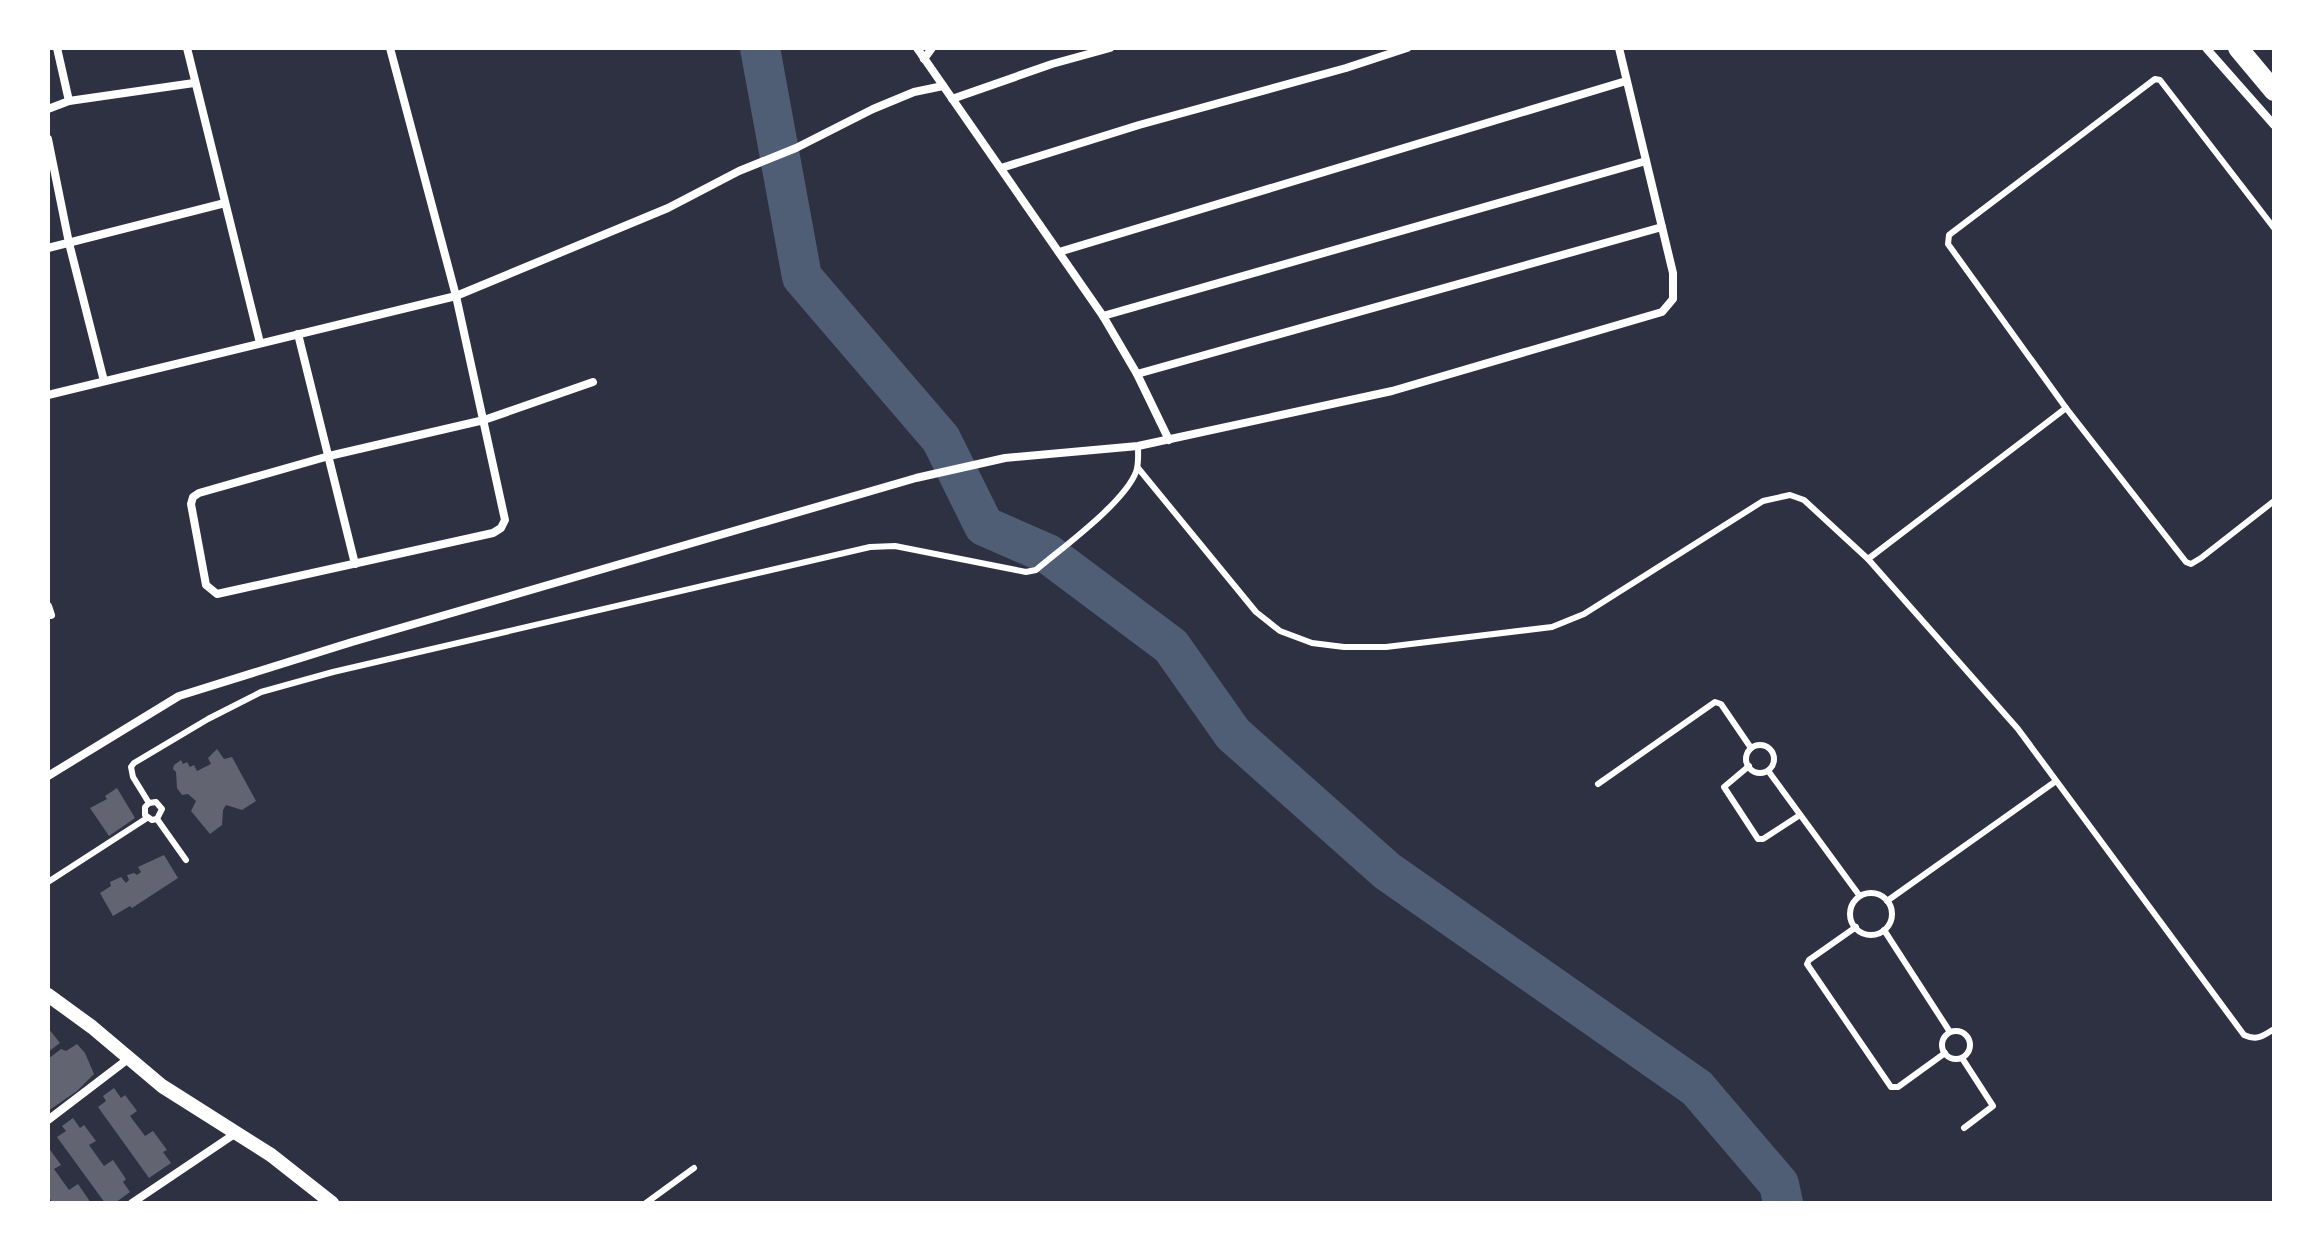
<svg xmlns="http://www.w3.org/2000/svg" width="2322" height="1251" font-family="'Fira Sans Condensed',sans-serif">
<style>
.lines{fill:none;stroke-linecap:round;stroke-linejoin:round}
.river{stroke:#4f5d75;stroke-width:40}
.building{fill:#626471}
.service{stroke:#fff;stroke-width:6}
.minor{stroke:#fff;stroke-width:8}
.tertiary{stroke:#fff;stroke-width:14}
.primary{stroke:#fff;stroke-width:20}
</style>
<rect width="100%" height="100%" fill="#2d3142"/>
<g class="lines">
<!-- river -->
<path class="river" d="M 760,48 L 802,277 L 941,439 L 984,526 L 1048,554 L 1171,646 L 1233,734 L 1387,871 L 1697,1088 L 1779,1184 L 1783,1203"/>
</g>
<!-- building -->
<g class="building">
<path d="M 217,749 L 224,759 L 232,757 L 256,801 L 242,810 L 226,805 L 223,810 L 222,825 L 210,834 L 191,811 L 196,801 L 188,794 L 182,795 L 177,788 L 176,772 L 173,769 L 174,765 L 181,760 L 183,764 L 187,762 L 190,767 L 194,765 L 197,771 L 211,764 L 208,758 Z"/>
<path d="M 117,788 L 135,818 L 109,836 L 90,808 L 107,799 L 105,796 Z"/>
<path d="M 164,855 L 178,878 L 132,908 L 130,906 L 113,916 L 100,893 L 111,886 L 110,882 L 121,877 L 126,883 L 129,880 L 127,875 L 134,873 L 137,875 L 141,872 L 138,867 Z"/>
<path d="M 48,1028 L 60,1043 L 48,1052 Z"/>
<path d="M 77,1044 L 85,1053 L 94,1074 L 77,1091 L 48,1111 L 48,1067 L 50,1065 L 48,1059 L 61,1049 L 66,1051 Z"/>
<path d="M 114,1088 L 121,1098 L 125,1095 L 137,1111 L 130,1116 L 145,1136 L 153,1131 L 167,1150 L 163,1152 L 171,1163 L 149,1178 L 98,1107 L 106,1101 L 103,1096 Z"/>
<path d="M 73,1118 L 80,1128 L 84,1125 L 96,1141 L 89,1145 L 104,1166 L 113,1160 L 126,1179 L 123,1182 L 130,1192 L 115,1203 L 105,1203 L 57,1137 L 66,1131 L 62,1126 Z"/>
<path d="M 48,1147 L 61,1165 L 54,1169 L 69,1190 L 78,1184 L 91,1203 L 53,1203 L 48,1196 Z"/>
</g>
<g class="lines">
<!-- service -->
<g class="service">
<path d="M 2066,408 L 2186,562 L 2191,564 L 2201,558 L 2274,501"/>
<path d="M 1138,468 L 1256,612 L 1280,631 L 1312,643 L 1344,647 L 1386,647 L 1552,627 L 1584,614 L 1763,501 L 1790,495 L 1804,500 L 1868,559 L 2018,729 L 2244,1035 C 2257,1041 2263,1036 2274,1029"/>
<path d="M 1868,559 L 2066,408 L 1948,244 L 1949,235 L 2155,79 L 2160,80 L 2274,228"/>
<circle cx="1760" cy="759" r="14"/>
<path d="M 1749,766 L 1724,787 L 1758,839 L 1763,839 L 1800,815"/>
<path d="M 1769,772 L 1859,895"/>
<path d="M 1598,784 L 1715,702 L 1721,704 L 1751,748"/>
<path d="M 149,803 L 145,807 L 145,815 L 152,820 L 157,819 L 186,860"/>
<path d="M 157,819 L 162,809 L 156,802 L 149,803 L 133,777 L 131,767 L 134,763 L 208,719 L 261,692 L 333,672 L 870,547 L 895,546 L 1026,572 L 1036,570 C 1063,547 1124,503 1136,472 C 1139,464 1138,455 1138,446"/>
<path d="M 48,882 L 147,818"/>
<circle cx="1871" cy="914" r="21"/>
<path d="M 1887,901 L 2056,781"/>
<path d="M 1856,927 L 1809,960 L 1807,964 L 1891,1087 L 1898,1087 L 1945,1053"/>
<path d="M 1884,930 L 1950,1032"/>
<circle cx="1956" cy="1045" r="14"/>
<path d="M 1962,1058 L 1993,1106 L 1964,1128"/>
<path d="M 646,1203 L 694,1168"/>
</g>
<!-- minor -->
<g class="minor">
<path d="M 57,48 L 69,101"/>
<path d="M 187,48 L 260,343"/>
<path d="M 390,48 L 456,296 L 505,520 L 501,528 L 493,533 L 217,594 L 206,585 L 191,504 L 193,497 L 199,493 L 329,456 L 484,420 L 593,382"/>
<path d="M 917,48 L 1103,316 L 1137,374 L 1169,440"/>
<path d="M 2206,48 L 2274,125"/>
<path d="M 924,59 L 932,48"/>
<path d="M 952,99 L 1052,64 L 1110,48"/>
<path d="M 48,109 L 69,101 L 194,83"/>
<path d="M 48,139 L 69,243 L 104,381"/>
<path d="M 1001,168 L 1139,125 L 1346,68 L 1407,48"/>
<path d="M 48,248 L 225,203"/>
<path d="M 1059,252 L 1626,81"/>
<path d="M 1103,316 L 1646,161"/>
<path d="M 298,334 L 355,564"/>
<path d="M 1137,374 L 1662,227"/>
<path d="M 48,395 L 456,296 L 668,208 L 739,171 L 796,148 L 873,109 L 914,92 L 943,86"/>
<path d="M 48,606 L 51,615"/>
<path d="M 48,776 L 179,696 L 352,642 L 916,478 L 1005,458 L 1138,446 L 1392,391 L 1662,312 L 1673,299 L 1673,273 L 1619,48"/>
<path d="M 48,1120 L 128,1059"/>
<path d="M 132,1203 L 236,1133"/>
</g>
<!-- tertiary -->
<path class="tertiary" d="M 48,995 L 92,1027 L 162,1086 L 271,1155 L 332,1203"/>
<!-- primary -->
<path class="primary" d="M 2238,48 L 2274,91"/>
</g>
<!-- border -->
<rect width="2322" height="1251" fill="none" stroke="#ffffff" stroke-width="100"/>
</svg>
